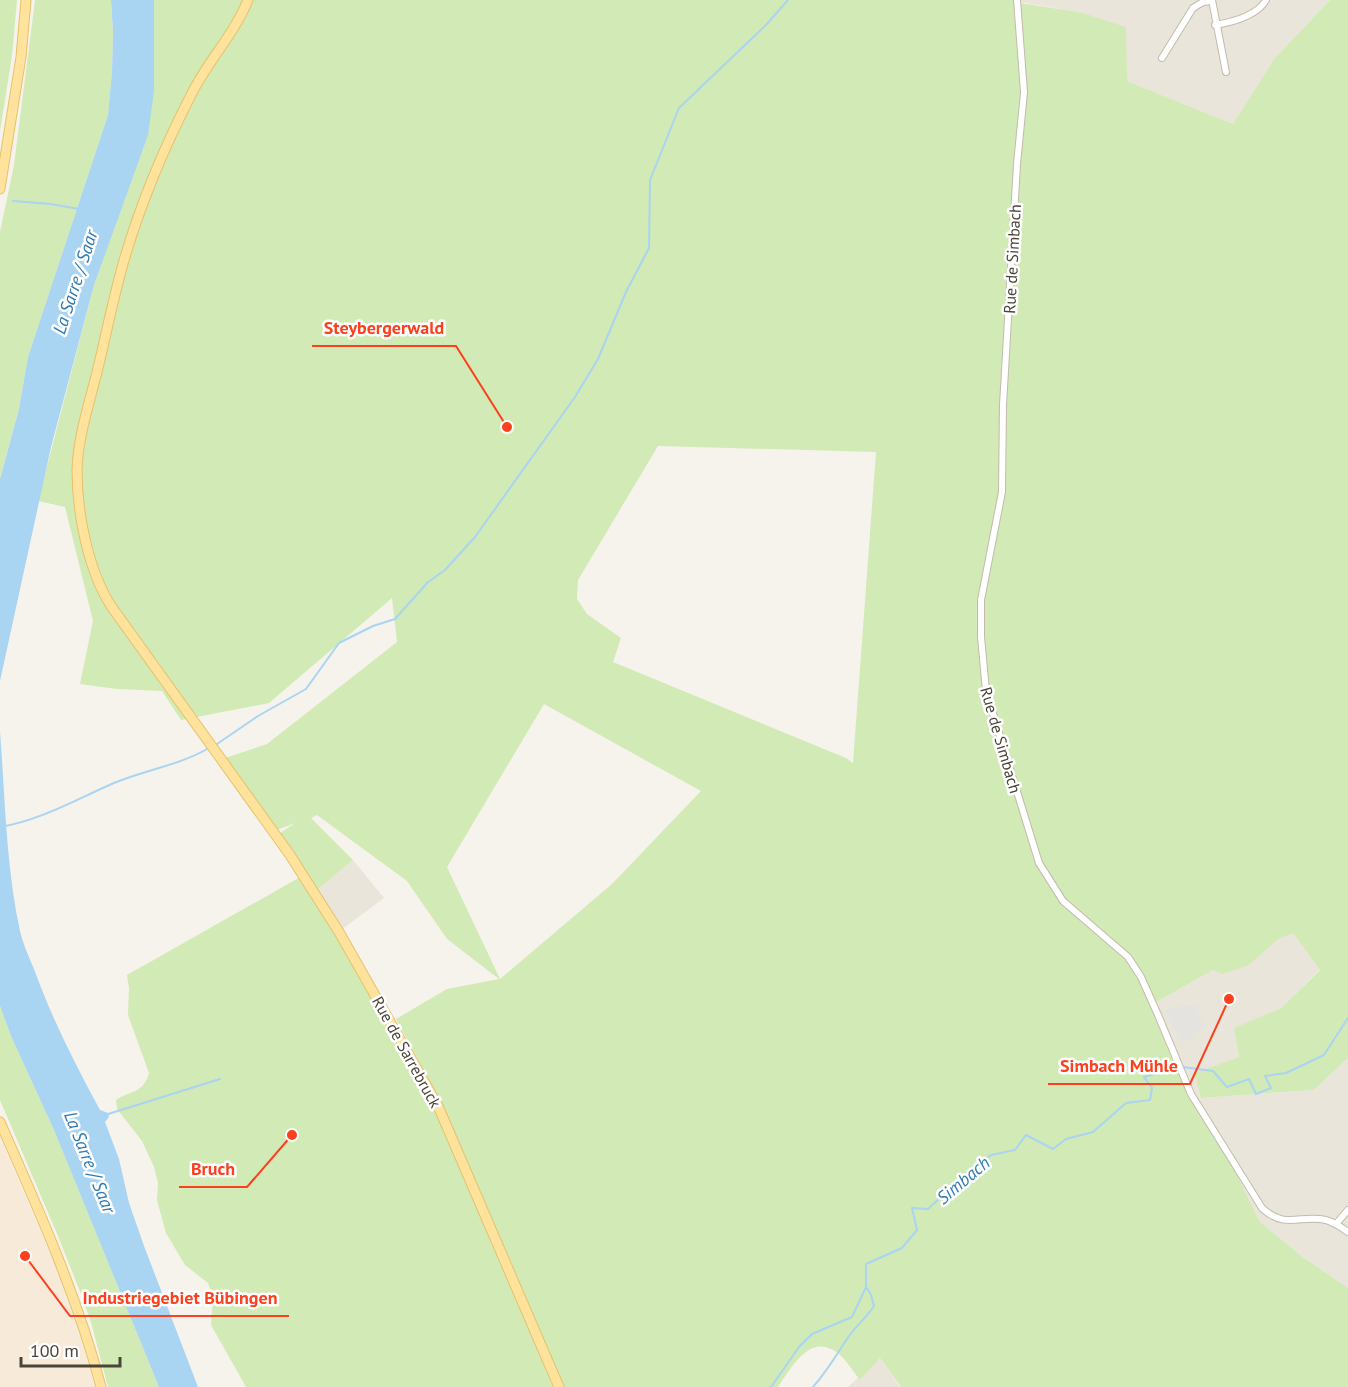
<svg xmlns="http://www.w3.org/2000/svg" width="1348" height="1387" font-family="'PT Sans',sans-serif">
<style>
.residential{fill:#eae5da}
.commercial{fill:#f7ead8}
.green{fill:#d2eab5;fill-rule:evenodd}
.parking{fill:#e5e3e0}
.water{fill:#a9d4f2}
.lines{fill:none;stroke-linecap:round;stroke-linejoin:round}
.stream{stroke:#a9d4f2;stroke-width:2}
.minor-casing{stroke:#c2bbae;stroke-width:8}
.primary-casing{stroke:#e6c16a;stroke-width:11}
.minor{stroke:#fff;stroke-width:6}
.primary{stroke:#ffe39c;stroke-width:9}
.labels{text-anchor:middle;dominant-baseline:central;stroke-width:5;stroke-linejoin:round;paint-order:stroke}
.street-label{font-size:16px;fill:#4b4439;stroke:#fff}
.water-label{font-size:18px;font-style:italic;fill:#2e7ab2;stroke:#fff}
.leader{fill:none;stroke:#fc3f1d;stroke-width:2}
.callout-dot{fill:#fc3f1d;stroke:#fff;stroke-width:2}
.callout-label{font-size:18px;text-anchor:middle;font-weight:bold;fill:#fc3f1d;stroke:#fff;stroke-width:5;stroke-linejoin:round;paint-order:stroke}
</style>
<rect width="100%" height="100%" fill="#f6f3ec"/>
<!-- residential -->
<g class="residential">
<path d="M 1019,0 L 1330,0 L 1274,59 L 1233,124 L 1127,81 L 1079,12 L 1019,2 Z"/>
<path d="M 353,860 L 384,898 L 341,930 L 317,890 Z"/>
<path d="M 1293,933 L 1320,969 L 1281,1008 L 1235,1028 L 1239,1058 L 1195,1073 L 1202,1098 L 1314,1090 L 1348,1058 L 1348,1288 L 1303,1257 L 1260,1222 L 1246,1193 L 1191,1094 L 1153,1004 L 1213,970 L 1249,965 L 1277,940 Z"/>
<path d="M 880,1358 L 900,1387 L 848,1387 Z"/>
</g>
<!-- commercial -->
<path class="commercial" d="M 0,1137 L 57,1270 L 77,1327 L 95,1387 L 0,1387 Z"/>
<!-- green -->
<g class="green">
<path d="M 0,0 L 17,0 L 12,56 L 0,131 Z"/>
<path d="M 35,0 L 111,0 L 113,32 L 112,72 L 108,115 L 28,357 L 19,409 L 0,478 L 0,232 L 14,165 Z"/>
<path d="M 154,0 L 1019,0 L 1020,3 L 1079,12 L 1126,27 L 1127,81 L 1233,124 L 1274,59 L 1330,0 L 1348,0 L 1348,1058 L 1314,1090 L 1201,1098 L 1195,1073 L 1239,1057 L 1234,1028 L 1281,1008 L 1320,970 L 1293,933 L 1277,940 L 1249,965 L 1223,974 L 1213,970 L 1153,1004 L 1178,1068 L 1219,1138 L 1260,1222 L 1303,1257 L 1348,1288 L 1348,1387 L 901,1387 L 880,1358 L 860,1380 C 852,1370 843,1354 831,1349 C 807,1337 789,1371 778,1387 L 563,1387 L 442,1104 L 396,1019 L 447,989 L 499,979 L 447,939 L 407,881 L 317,815 L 311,818 L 353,860 L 317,890 L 276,836 L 295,823 L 277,830 L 225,758 L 267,744 L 397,642 L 392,598 L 269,703 L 181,720 L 162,691 L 117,689 L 80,684 L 93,621 L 65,507 L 38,501 L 94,285 L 115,223 L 154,91 ZM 658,446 L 876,452 L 853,763 L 846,758 L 613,662 L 621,638 L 587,614 L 577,599 L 578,580 ZM 544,704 L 701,791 L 612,884 L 500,979 L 447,867 Z"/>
<path d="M 302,876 L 435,1106 L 553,1387 L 246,1387 L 211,1325 L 213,1297 L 208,1283 L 185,1265 L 166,1233 L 157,1200 L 158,1183 L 154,1167 L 142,1141 L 117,1109 L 116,1100 C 131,1090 143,1094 149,1073 L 128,1015 L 129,988 L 127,975 Z"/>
<path d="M 0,1006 L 11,1036 L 54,1130 L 159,1387 L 108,1387 L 91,1322 L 81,1294 L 58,1236 L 0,1100 Z"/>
</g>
<!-- parking -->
<path class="parking" d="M 1195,1005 L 1204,1027 L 1195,1033 L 1196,1036 L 1183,1044 L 1165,1010 L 1170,1008 Z"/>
<!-- water -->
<g class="water">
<path d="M 111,0 L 154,0 L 154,91 L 148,135 L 94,285 L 51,447 L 0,681 L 0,479 L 19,409 L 28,357 L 108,115 L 112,72 L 113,32 Z"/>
<path d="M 0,731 C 5,796 6,867 20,931 C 23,944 29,957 34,969 C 52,1019 75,1064 100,1110 L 108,1113 L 109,1117 L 105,1122 L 119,1159 L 129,1203 L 144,1246 L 198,1387 L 159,1387 L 54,1130 L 11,1036 L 0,1006 Z"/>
</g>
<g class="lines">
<!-- stream -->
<g class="stream">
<path d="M 13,201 L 51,204 L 79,209"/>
<path d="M 214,746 L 258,716 L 306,689 L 339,643 L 373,626 L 395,619 L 428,582 L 445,570 L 475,537 L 575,397 L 598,359 L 626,292 L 649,248 L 650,180 L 679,108 L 766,25 L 788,0"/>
<path d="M 0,827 C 39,821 77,799 114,783 C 145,770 180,765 209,748"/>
<path d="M 1183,1067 L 1213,1071 L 1227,1087 L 1249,1079 L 1256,1094 L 1271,1088 L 1265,1076 L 1286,1073 L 1324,1055 L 1348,1018"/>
<path d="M 105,1115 L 220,1079"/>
<path d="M 771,1387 L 799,1347 L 812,1334 L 852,1317 L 866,1287 L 866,1264 L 902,1248 L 917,1230 L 912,1208 L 928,1209 L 970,1170 L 991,1155 L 1015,1150 L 1026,1135 L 1053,1149 L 1066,1139 L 1093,1132 L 1126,1103 L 1150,1100 L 1152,1088 L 1144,1077 L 1170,1070"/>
<path d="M 813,1387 C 828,1370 837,1354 849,1336 C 857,1325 867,1317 874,1306 L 871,1295 L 866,1287"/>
</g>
<!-- minor casing -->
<g class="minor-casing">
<g id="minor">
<path d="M 1017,0 L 1024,92 L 1017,164 L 1003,405 L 1002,492 L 981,600 L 981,637 L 986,691 L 1039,863 L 1063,901 L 1128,957 L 1141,977 L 1158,1015 L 1191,1094 L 1262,1208 C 1285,1230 1301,1214 1326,1220 C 1334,1222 1341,1227 1348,1232"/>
<path d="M 1212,0 L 1226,72"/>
<path d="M 1215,25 C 1233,22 1257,16 1266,0"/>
<path d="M 1162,58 L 1193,8 L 1203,2 L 1211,1"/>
<path d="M 1336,1224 L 1348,1210"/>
</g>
</g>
<!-- primary casing -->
<g class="primary-casing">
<g id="primary">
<path d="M 248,0 C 234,35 206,63 190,97 C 164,148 141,203 125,257 C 114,294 107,331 98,368 C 90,401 78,436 77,470 C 77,513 88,570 111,606 L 290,855 L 339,932 L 438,1106 L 559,1387"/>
<path d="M 0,189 L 21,57 L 26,0"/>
<path d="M 0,1122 C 38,1208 77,1295 101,1387"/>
</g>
</g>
<!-- minor -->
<use href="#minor" class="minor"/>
<!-- primary -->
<use href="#primary" class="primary"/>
</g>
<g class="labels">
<!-- street labels -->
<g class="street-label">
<text transform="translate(1012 259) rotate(-87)">Rue de Simbach</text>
<text transform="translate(1001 740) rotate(74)">Rue de Simbach</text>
<text transform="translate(407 1052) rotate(61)">Rue de Sarrebruck</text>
</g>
<!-- water labels -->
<g class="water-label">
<text transform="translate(75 282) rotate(-72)">La Sarre / Saar</text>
<text transform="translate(90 1162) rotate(68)">La Sarre / Saar</text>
<text transform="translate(963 1180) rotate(-40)">Simbach</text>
</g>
</g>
<!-- callouts -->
<path class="leader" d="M507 427L456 346H312M1229 999L1190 1084H1048M292 1135L247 1187H179M25 1256L70 1316H289"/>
<g class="callout-dot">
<circle cx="507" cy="427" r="6"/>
<circle cx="1229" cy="999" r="6"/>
<circle cx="292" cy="1135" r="6"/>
<circle cx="25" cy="1256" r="6"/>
</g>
<g class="callout-label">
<text x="384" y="334">Steybergerwald</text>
<text x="1119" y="1072">Simbach Mühle</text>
<text x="213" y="1175">Bruch</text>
<text x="180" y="1304">Industriegebiet Bübingen</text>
</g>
<!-- scale -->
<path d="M21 1357v9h99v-9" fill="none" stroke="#4b4439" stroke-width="3"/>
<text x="30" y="1357" font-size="18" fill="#4b4439" stroke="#ffffff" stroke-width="4.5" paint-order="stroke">100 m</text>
</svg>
